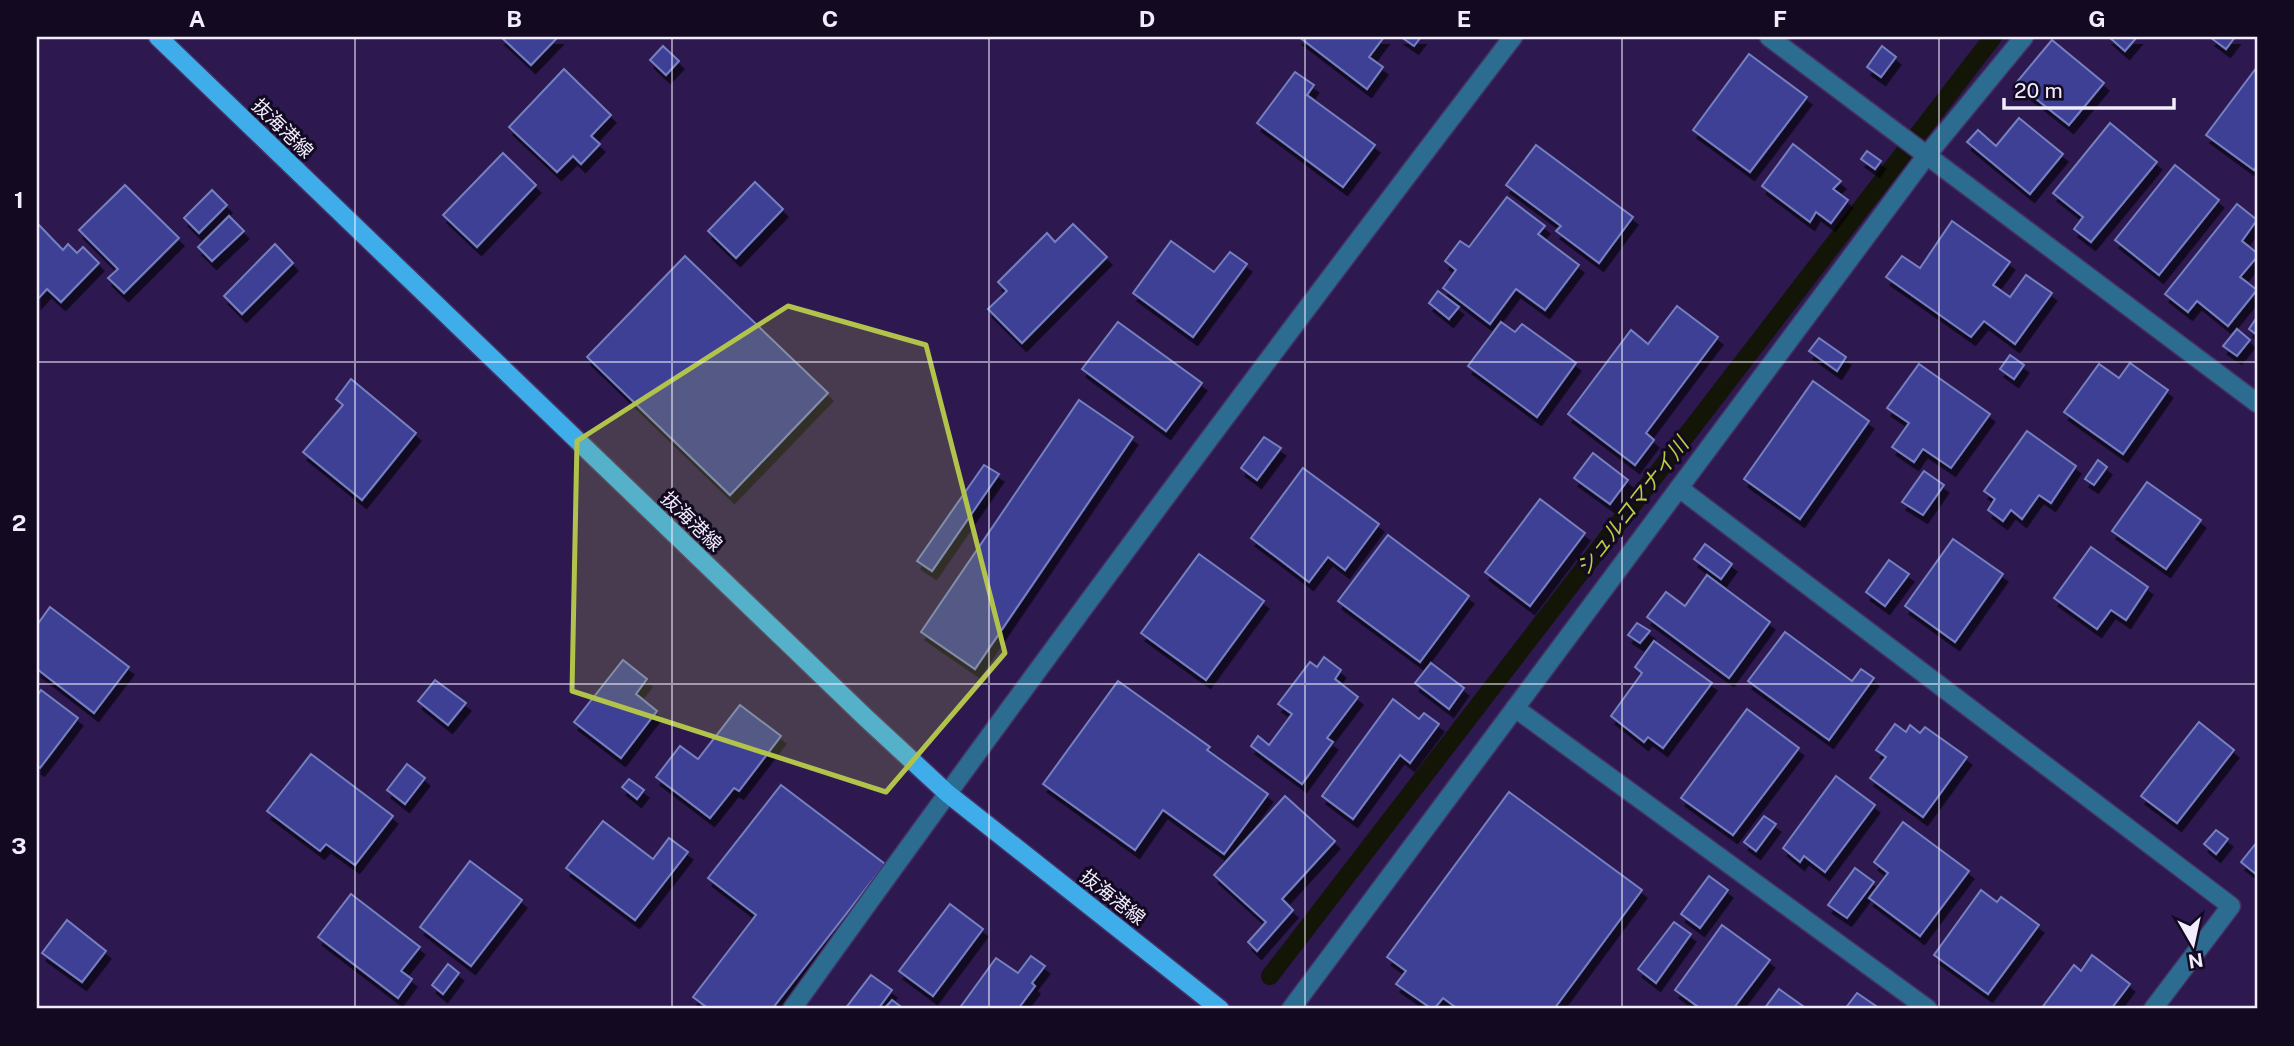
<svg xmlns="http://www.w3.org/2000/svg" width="2294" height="1046" font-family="'Public Sans','Noto Sans JP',sans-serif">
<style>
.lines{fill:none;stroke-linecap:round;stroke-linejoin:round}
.stream{stroke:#131507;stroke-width:18}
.building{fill:#3d4194;stroke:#7680c0;stroke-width:2;filter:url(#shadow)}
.minor-casing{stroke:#453265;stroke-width:21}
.major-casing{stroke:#453265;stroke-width:21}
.minor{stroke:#2b6c90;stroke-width:18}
.major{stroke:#3eade9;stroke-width:18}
.marked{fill:#b2c34c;fill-opacity:0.2;stroke:#b2c34c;stroke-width:5;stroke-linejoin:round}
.grid{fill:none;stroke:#f1edfc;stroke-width:2;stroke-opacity:0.55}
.labels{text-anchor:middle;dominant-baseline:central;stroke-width:6;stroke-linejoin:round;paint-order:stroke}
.street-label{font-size:19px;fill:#f1edfc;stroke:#130a22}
.water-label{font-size:21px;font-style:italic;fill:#bbce3f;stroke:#130a22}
.neatline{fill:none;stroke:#f1edfc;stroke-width:2.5}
.grid-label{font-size:23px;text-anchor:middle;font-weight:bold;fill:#f1edfc}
</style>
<defs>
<filter id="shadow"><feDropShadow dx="4.5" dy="8" stdDeviation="0" flood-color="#0009"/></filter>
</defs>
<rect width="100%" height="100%" fill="#2d1850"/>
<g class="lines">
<!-- stream -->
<path class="stream" d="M 1270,976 L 1993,37"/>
</g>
<!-- building -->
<g class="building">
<path d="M 501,37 L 558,37 L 531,65 Z"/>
<path d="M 1299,37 L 1384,37 L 1369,57 L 1383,67 L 1367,89 Z"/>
<path d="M 1401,37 L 1421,37 L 1414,46 Z"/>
<path d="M 2109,37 L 2137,37 L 2125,51 Z"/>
<path d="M 2212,37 L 2235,37 L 2226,49 L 2211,38 Z"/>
<path d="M 2052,40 L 2104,83 L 2069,125 L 2016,83 Z"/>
<path d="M 663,46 L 679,61 L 666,75 L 650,60 Z"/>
<path d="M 1882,46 L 1896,57 L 1881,77 L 1867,67 Z"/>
<path d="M 1749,54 L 1807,97 L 1750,172 L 1693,130 Z"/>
<path d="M 2257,67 L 2257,166 L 2254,170 L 2206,135 Z"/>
<path d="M 564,69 L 611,115 L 591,136 L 600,144 L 581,164 L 573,156 L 557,172 L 509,127 Z"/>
<path d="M 1295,72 L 1314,85 L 1307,95 L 1375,145 L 1343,187 L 1257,123 Z"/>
<path d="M 2019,118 L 2063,154 L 2030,194 L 1967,142 L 1978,130 L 1996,146 Z"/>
<path d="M 2110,123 L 2157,162 L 2091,242 L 2074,229 L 2083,217 L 2053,193 Z"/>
<path d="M 1793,144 L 1841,181 L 1833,189 L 1848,200 L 1831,223 L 1816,212 L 1810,222 L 1762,186 Z"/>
<path d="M 1536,145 L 1633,217 L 1599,263 L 1556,231 L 1561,226 L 1506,185 Z"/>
<path d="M 1867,151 L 1881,161 L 1875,169 L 1861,159 Z"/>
<path d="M 503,153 L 536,185 L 477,247 L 443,215 Z"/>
<path d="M 2175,165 L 2219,200 L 2159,275 L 2115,240 Z"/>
<path d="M 755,182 L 783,209 L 736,258 L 708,231 Z"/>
<path d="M 125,185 L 179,238 L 124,293 L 108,278 L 118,269 L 79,230 Z"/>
<path d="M 212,190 L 227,205 L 199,233 L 184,218 Z"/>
<path d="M 1507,197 L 1545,226 L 1538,234 L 1579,265 L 1545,310 L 1516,289 L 1490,324 L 1443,288 L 1456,270 L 1445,261 L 1460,241 L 1469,247 Z"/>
<path d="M 2237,204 L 2257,220 L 2242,241 L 2257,253 L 2257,257 L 2240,277 L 2257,290 L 2228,326 L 2197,301 L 2188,312 L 2165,294 Z"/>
<path d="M 229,216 L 244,231 L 212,261 L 198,247 Z"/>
<path d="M 1952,221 L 2010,262 L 1993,285 L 2010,297 L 2026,275 L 2052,293 L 2015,344 L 1984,321 L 1971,337 L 1886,277 L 1902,256 L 1920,268 Z"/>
<path d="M 37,223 L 63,250 L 68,244 L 77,253 L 83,247 L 99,263 L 61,302 L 47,289 L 37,300 Z"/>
<path d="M 1073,224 L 1107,257 L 1022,343 L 988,309 L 1007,291 L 998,282 L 1047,233 L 1055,242 Z"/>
<path d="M 1171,241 L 1214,272 L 1230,252 L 1247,264 L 1193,337 L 1133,293 Z"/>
<path d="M 275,244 L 293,263 L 242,314 L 224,296 Z"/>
<path d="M 685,256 L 828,393 L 730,495 L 587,357 Z"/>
<path d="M 1438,291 L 1459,307 L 1449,319 L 1429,303 Z"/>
<path d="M 1677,306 L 1718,337 L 1646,433 L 1654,440 L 1635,465 L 1568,414 L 1631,330 L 1648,344 Z"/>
<path d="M 2257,317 L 2257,335 L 2249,329 Z"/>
<path d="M 1118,322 L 1202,383 L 1166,431 L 1082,369 Z"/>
<path d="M 1501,322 L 1515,332 L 1522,324 L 1576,363 L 1537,417 L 1468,366 Z"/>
<path d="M 2237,329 L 2250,340 L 2237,356 L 2223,346 Z"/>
<path d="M 1819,338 L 1846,357 L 1837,371 L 1809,351 Z"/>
<path d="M 2010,355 L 2024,365 L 2014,379 L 2000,369 Z"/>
<path d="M 2130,363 L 2168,390 L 2123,454 L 2064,412 L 2099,364 L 2119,378 Z"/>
<path d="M 1919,364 L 1990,414 L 1951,468 L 1923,449 L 1914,462 L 1892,447 L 1909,423 L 1887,408 Z"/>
<path d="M 351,379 L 416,433 L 362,500 L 303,452 L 343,405 L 336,399 Z"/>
<path d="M 1813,381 L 1869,421 L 1800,519 L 1744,479 Z"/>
<path d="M 1079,400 L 1133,437 L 975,669 L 921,632 Z"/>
<path d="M 2027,431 L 2076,466 L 2051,503 L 2039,495 L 2022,519 L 2011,510 L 2003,521 L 1988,510 L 1995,499 L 1984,491 Z"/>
<path d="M 1264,437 L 1281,448 L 1257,480 L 1241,468 Z"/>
<path d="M 1593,453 L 1628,480 L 1610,504 L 1574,478 Z"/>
<path d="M 2098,460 L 2107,467 L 2094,485 L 2085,479 Z"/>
<path d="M 984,465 L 999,474 L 932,571 L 917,561 Z"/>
<path d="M 1303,468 L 1379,524 L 1345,570 L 1328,557 L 1309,582 L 1251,538 Z"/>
<path d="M 1924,471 L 1944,485 L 1923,515 L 1902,502 Z"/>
<path d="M 2147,482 L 2201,520 L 2166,569 L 2112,531 Z"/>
<path d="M 1540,499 L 1585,533 L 1530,606 L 1485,572 Z"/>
<path d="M 1388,535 L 1469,596 L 1420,662 L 1338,601 Z"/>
<path d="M 1953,539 L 2003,574 L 1955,642 L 1905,606 Z"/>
<path d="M 1705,544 L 1732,564 L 1721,579 L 1694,559 Z"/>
<path d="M 2091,547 L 2148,587 L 2126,620 L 2111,610 L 2097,629 L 2054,598 Z"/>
<path d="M 1199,554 L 1264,601 L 1206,680 L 1141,633 Z"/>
<path d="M 1889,560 L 1909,574 L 1885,606 L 1866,592 Z"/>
<path d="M 1707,575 L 1770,622 L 1729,678 L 1647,617 L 1666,592 L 1685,606 Z"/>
<path d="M 50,607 L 129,667 L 94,713 L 37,669 L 37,625 Z"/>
<path d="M 1637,623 L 1650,631 L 1640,643 L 1628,635 Z"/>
<path d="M 1785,632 L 1852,681 L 1861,669 L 1874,678 L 1829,740 L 1748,681 Z"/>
<path d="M 1654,641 L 1712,683 L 1663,748 L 1648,737 L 1644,742 L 1611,716 L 1642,673 L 1635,667 Z"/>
<path d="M 1324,657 L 1341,670 L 1335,679 L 1358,697 L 1327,738 L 1333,742 L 1302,784 L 1251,746 L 1258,736 L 1269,745 L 1292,714 L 1278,704 L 1310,662 L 1317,667 Z"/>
<path d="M 623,660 L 647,679 L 636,694 L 657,711 L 621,758 L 574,722 Z"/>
<path d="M 1431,663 L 1464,688 L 1449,709 L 1415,683 Z"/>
<path d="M 435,680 L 466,703 L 448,725 L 418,701 Z"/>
<path d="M 1118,681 L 1210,747 L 1207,750 L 1268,794 L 1224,854 L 1163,810 L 1135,850 L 1043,784 Z"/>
<path d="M 41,690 L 78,718 L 40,768 L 37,766 L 37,696 Z"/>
<path d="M 1393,699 L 1419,719 L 1424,713 L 1439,724 L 1410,763 L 1400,755 L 1353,819 L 1322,796 Z"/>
<path d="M 740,705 L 781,736 L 739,791 L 734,788 L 710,818 L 656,777 L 680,746 L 698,759 Z"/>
<path d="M 1747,709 L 1799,748 L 1733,835 L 1681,798 Z"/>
<path d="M 2199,722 L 2234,750 L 2177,823 L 2141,796 Z"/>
<path d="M 1895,724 L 1906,732 L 1910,725 L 1920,733 L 1925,727 L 1967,757 L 1923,817 L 1870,778 L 1886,757 L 1876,750 Z"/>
<path d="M 311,754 L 393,816 L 355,865 L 326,844 L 320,851 L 267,811 Z"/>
<path d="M 407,764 L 425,778 L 405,804 L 387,790 Z"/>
<path d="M 1836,776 L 1875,805 L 1825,872 L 1804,856 L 1800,862 L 1783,848 Z"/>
<path d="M 629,779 L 644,790 L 637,799 L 622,787 Z"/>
<path d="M 781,785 L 885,864 L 772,1009 L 709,1009 L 693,997 L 756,915 L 708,878 Z"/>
<path d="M 1509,792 L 1642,890 L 1554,1009 L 1458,1009 L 1443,998 L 1434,1009 L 1432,1009 L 1396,984 L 1406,971 L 1387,957 Z"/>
<path d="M 1285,796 L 1335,841 L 1282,899 L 1293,910 L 1257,951 L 1248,942 L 1266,922 L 1214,875 Z"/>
<path d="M 1764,816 L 1776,824 L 1756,851 L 1744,842 Z"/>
<path d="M 603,821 L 653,859 L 669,838 L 688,852 L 635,920 L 566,868 Z"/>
<path d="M 1903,822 L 1969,871 L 1920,936 L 1869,898 L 1888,873 L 1874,862 Z"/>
<path d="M 2216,830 L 2228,839 L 2216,854 L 2204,844 Z"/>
<path d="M 2257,842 L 2257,875 L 2241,862 Z"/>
<path d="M 470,861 L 522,900 L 471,966 L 420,927 Z"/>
<path d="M 1855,868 L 1874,882 L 1847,918 L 1828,905 Z"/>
<path d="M 1709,876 L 1728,890 L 1700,928 L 1681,914 Z"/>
<path d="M 1981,890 L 1997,902 L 2001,897 L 2039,925 L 1988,994 L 1934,955 Z"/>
<path d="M 351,894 L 420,947 L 401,971 L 412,979 L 398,998 L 318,937 Z"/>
<path d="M 950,904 L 983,929 L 933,996 L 899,971 Z"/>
<path d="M 67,920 L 106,951 L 82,982 L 42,953 Z"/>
<path d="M 1674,922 L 1691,934 L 1656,983 L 1638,969 Z"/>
<path d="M 1722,925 L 1770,960 L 1733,1009 L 1701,1009 L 1675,990 Z"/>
<path d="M 2092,955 L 2130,984 L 2111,1009 L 2041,1009 L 2074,965 L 2081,971 Z"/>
<path d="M 1031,956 L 1045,966 L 1032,983 L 1035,986 L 1018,1009 L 959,1009 L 996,958 L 1018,973 Z"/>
<path d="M 448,964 L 459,973 L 443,994 L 432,985 Z"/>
<path d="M 871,975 L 892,990 L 878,1009 L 845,1009 Z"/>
<path d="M 1779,989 L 1807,1009 L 1764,1009 Z"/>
<path d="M 1857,993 L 1876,1006 L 1874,1009 L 1845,1009 Z"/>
<path d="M 892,1000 L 904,1009 L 884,1009 Z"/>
</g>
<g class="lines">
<!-- minor casing -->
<g class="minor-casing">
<g id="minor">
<path d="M 1769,37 L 2257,403"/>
<path d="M 1679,488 L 2231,906 L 2153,1009"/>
<path d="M 1515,708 L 1928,1009"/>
<path d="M 792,1009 C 1027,681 1268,357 1513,37"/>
<path d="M 1291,1009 L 1927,155 L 2024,37"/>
</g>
</g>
<!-- major casing -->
<g class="major-casing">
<path id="major" d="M 158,37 L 866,718 L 947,793 L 1220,1009"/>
</g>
<!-- minor -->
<use href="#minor" class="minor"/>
<!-- major -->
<use href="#major" class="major"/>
</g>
<!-- marked area -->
<path class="marked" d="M 788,306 L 926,345 L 1005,653 L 886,792 L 572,691 L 577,441 Z"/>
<!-- grid -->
<path class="grid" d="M 355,37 L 355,1009M 672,37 L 672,1009M 989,37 L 989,1009M 1305,37 L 1305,1009M 1622,37 L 1622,1009M 1939,37 L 1939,1009M 37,362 L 2257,362M 37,684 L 2257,684"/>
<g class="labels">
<!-- street labels -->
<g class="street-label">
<text transform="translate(283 128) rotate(44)">抜海港線</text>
<text transform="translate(692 521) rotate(44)">抜海港線</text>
<text transform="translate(1113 897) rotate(38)">抜海港線</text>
</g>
<!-- water labels -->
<g class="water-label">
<text transform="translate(1632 506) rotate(-52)">シュルコマナイ川</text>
</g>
</g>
<!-- border -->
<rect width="2294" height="1046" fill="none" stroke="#130a22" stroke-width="77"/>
<!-- north arrow -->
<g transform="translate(2193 944) rotate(171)" stroke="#130a22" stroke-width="5" paint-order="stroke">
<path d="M0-5L12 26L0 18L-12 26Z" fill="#f1edfc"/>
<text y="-10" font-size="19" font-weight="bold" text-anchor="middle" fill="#f1edfc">N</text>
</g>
<!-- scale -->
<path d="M2004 98v10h170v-10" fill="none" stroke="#f1edfc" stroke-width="3.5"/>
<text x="2014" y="98" font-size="21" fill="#f1edfc" stroke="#130a22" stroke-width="5" paint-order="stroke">20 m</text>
<rect x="38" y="38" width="2218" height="969" class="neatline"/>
<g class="grid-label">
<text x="197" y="27">A</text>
<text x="514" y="27">B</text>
<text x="830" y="27">C</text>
<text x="1147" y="27">D</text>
<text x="1464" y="27">E</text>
<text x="1780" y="27">F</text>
<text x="2097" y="27">G</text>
<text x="19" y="208">1</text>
<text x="19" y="531">2</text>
<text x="19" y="854">3</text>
</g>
</svg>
